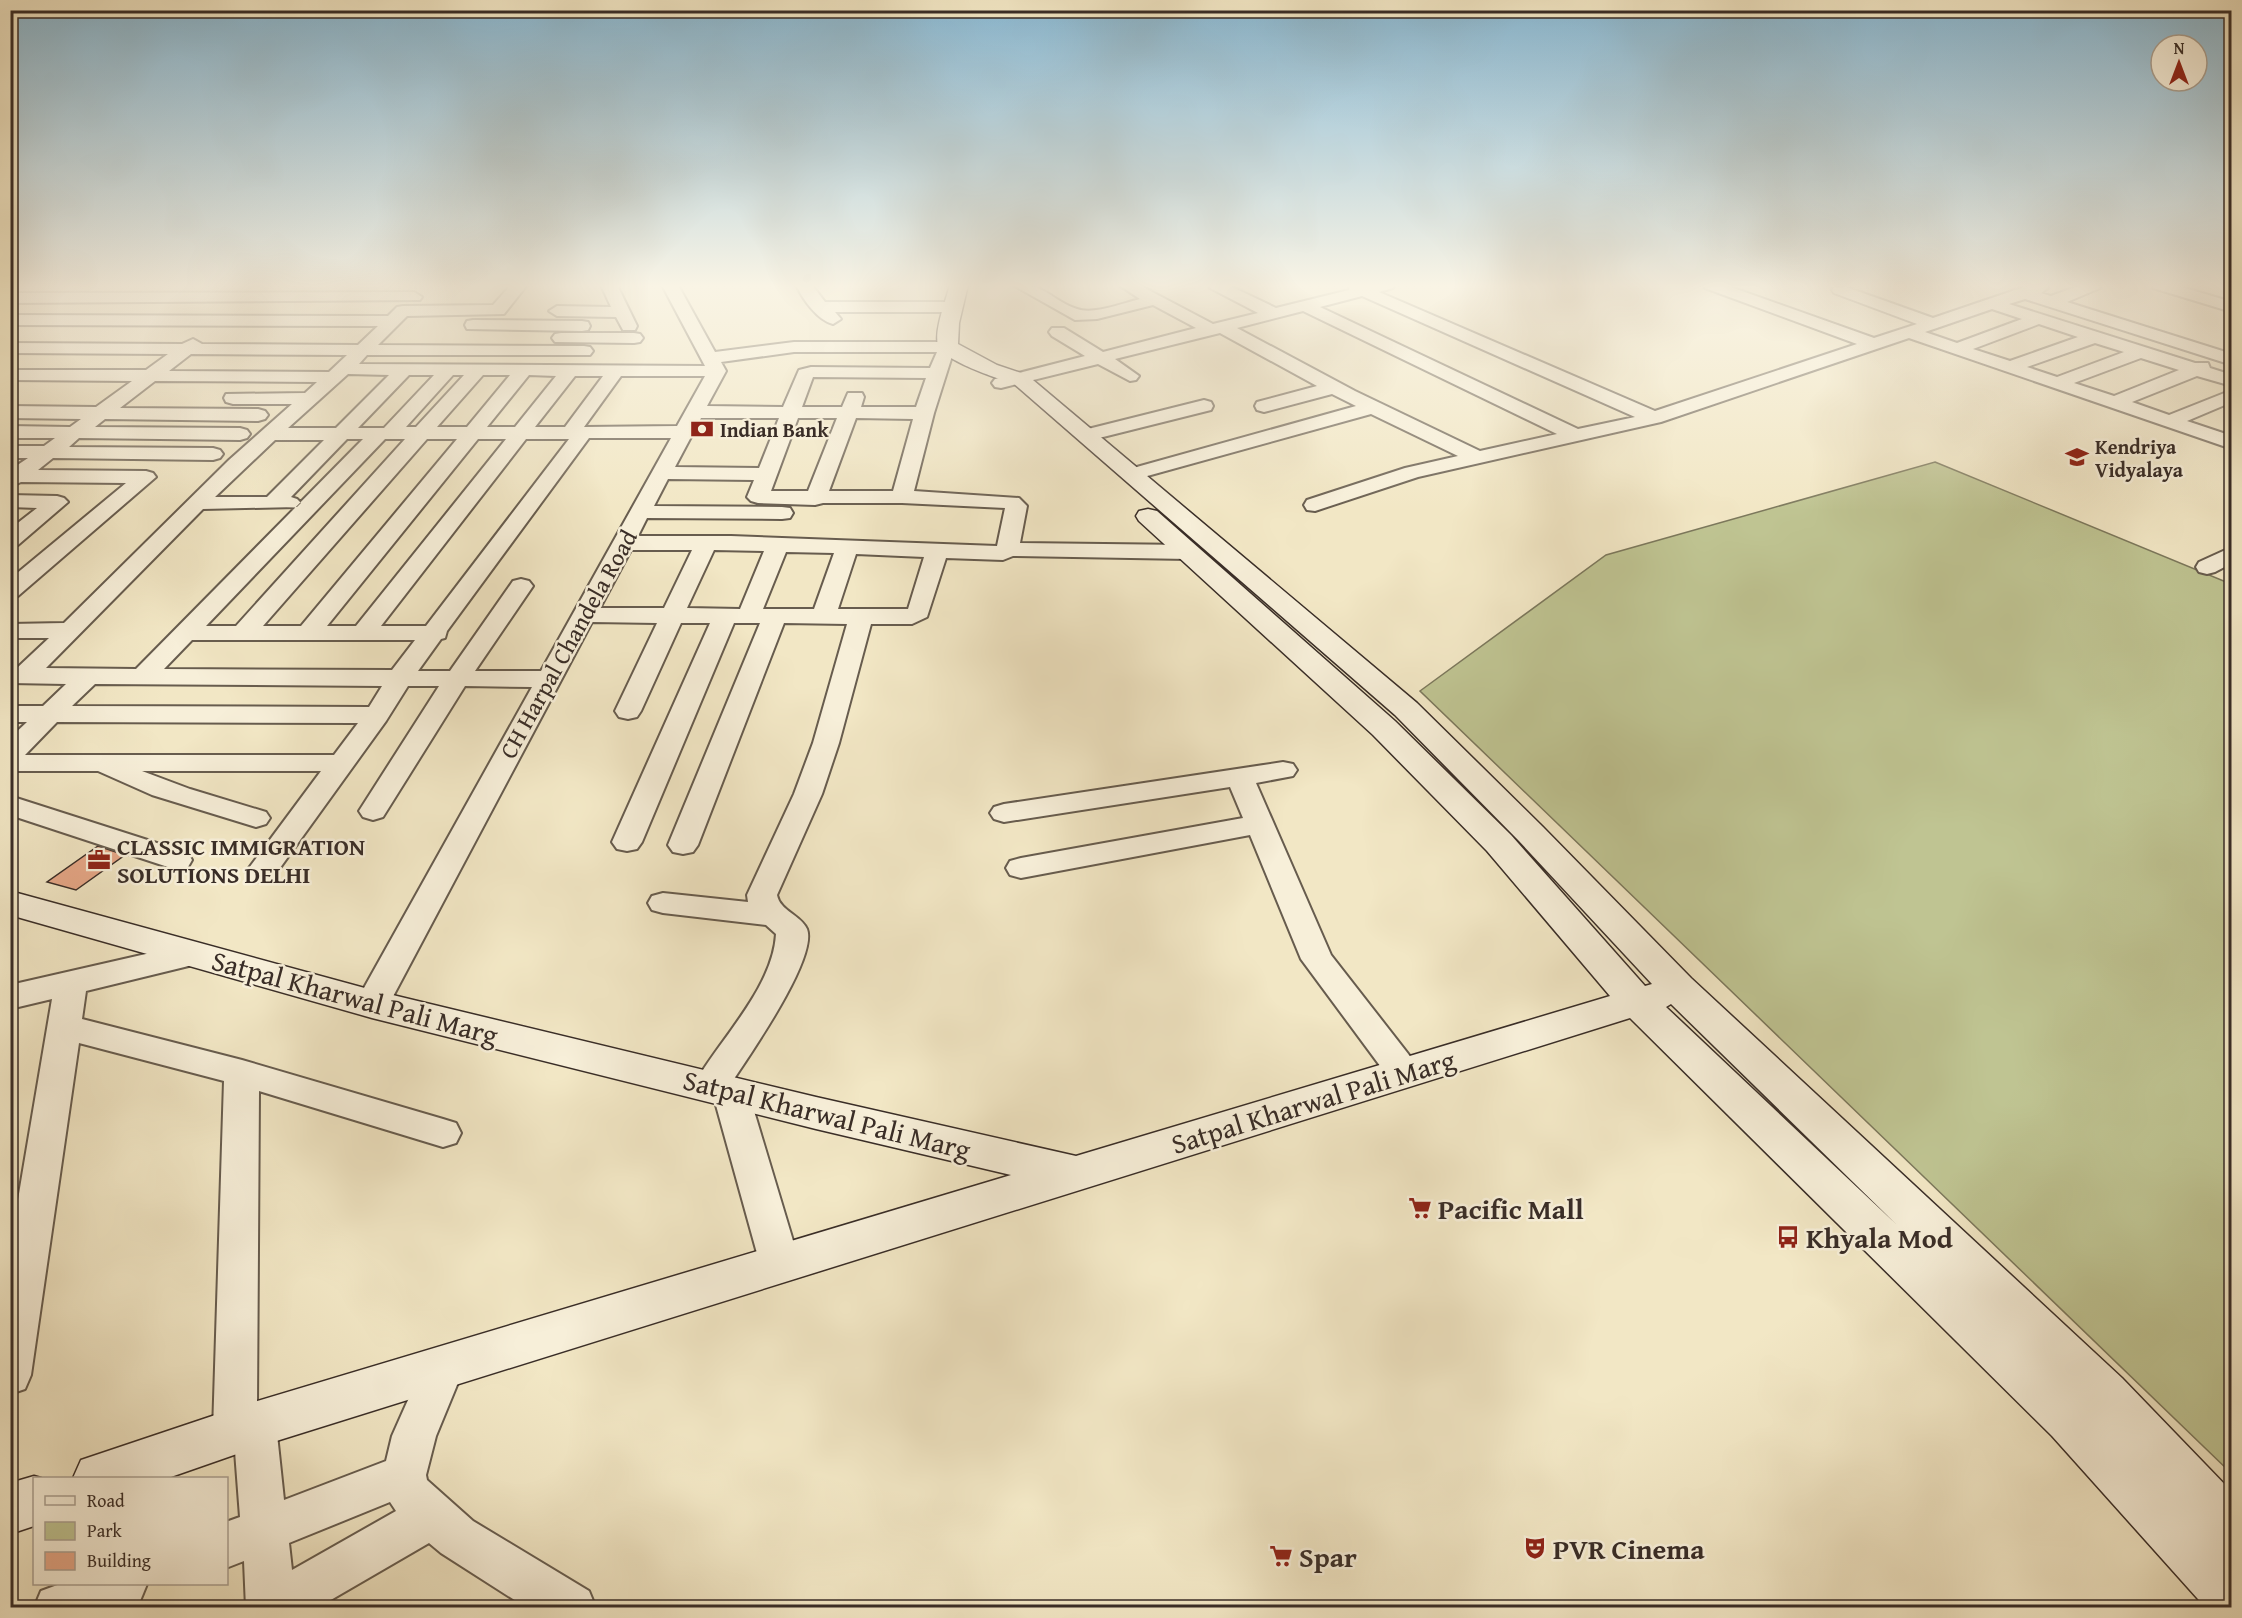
<svg xmlns="http://www.w3.org/2000/svg" width="2242" height="1618" font-family="'Gentium Book Plus',serif">
<style>
.green{fill:#bfc492;stroke:#7c785c;stroke-width:1.5}
.building{fill:#e7a888;stroke:#392d27;stroke-width:1.5}
.lines{fill:none;stroke-linecap:round;stroke-linejoin:round}
.street-casing{stroke:#675c4e;stroke-width:4}
.secondary-casing{stroke:#392d27;stroke-width:3}
.street{fill:#f7efd9;fill-rule:evenodd}
.secondary{fill:#f7efd9;fill-rule:evenodd}
.labels{text-anchor:middle;dominant-baseline:central;stroke-width:5;stroke-linejoin:round;paint-order:stroke}
.far-poi-label{font-size:20px;font-weight:bold;fill:#392d27;stroke:#f7efd9;text-anchor:start}
.street-label{font-size:24px;fill:#392d27;stroke:#f7efd9}
.poi-label{font-size:24px;font-weight:bold;fill:#392d27;stroke:#f7efd9;text-anchor:start}
.near-street-label{font-size:28px;fill:#392d27;stroke:#f7efd9}
.near-poi-label{font-size:28px;font-weight:bold;fill:#392d27;stroke:#f7efd9;text-anchor:start}
</style>
<rect width="100%" height="100%" fill="#f2e7c5"/>
<filter id="stains"><feTurbulence type="fractalNoise" baseFrequency=".00333" numOctaves="4"/><feColorMatrix values="0 0 0 0 .2 0 0 0 0 .09 0 0 0 0 .02 0 0 0 .5 -.17"/></filter>
<radialGradient id="worn" r=".72"><stop offset=".6" stop-color="#630" stop-opacity="0"/><stop offset="1" stop-color="#630" stop-opacity=".3"/></radialGradient>
<!-- green -->
<path class="green" d="M 1935,462 L 2231,584 L 2231,1473 L 1420,691 L 1606,555 Z"/>
<!-- building -->
<path class="building" d="M 98,846 L 125,855 L 76,890 L 47,882 Z"/>
<g class="lines">
<!-- street casing -->
<g class="street-casing">
<g id="street">
<path d="M 511,285 L 527,285 L 504,314 L 407,316 L 378,345 L 584,346 L 590,347 L 593,351 L 590,355 L 367,355 L 359,364 L 705,366 L 662,285 L 678,285 L 715,352 L 794,342 L 947,342 L 953,343 L 956,347 L 948,352 L 952,356 L 934,413 L 914,491 L 1019,498 L 1027,506 L 1020,543 L 1188,545 L 1196,547 L 1199,552 L 1196,557 L 1188,559 L 1013,556 L 1003,560 L 946,558 L 927,617 L 912,624 L 871,624 L 839,743 L 822,794 L 777,895 C 780,911 801,915 807,929 C 818,957 751,1053 734,1079 L 742,1082 L 748,1091 L 800,1264 L 794,1276 L 780,1281 L 766,1276 L 760,1264 L 714,1098 L 699,1095 L 693,1086 C 719,1040 773,988 776,934 L 766,925 L 663,913 L 652,910 L 648,903 L 652,896 L 663,893 L 748,902 L 747,895 L 794,794 L 813,743 L 847,624 L 784,623 L 698,845 L 693,852 L 683,854 L 673,852 L 668,845 L 760,623 L 734,623 L 642,842 L 637,849 L 627,851 L 617,849 L 612,842 L 710,623 L 681,623 L 641,711 L 637,717 L 628,719 L 619,717 L 615,711 L 657,623 L 592,622 L 389,1004 L 384,1012 L 372,1016 L 360,1012 L 355,1004 L 532,687 L 465,686 L 383,817 L 373,820 L 363,817 L 359,811 L 439,686 L 408,686 L 386,721 L 272,879 L 261,882 L 250,879 L 246,872 L 321,771 L 142,771 L 190,789 L 266,812 L 270,818 L 266,824 L 256,827 L 152,795 L 98,771 L 10,771 L 10,738 L 27,722 L 10,722 L 10,706 L 43,706 L 66,684 L 10,683 L 10,669 L 17,668 L 49,638 L 10,638 L 10,624 L 64,623 L 229,460 L 292,404 L 233,404 L 226,402 L 224,398 L 226,394 L 305,393 L 317,382 L 155,381 L 120,408 L 258,409 L 265,411 L 268,415 L 265,419 L 258,421 L 105,419 L 95,427 L 240,428 L 247,430 L 250,434 L 247,438 L 240,440 L 79,438 L 69,447 L 213,448 L 220,450 L 223,454 L 220,458 L 213,460 L 53,458 L 38,470 L 146,471 L 153,473 L 156,477 L 18,596 L 10,598 L 10,579 L 126,483 L 21,482 L 10,487 L 10,470 L 28,458 L 10,458 L 10,446 L 44,446 L 55,438 L 10,438 L 10,426 L 70,427 L 81,419 L 10,418 L 10,406 L 96,407 L 132,381 L 10,380 L 10,370 L 146,370 L 168,354 L 10,353 L 10,343 L 182,344 L 193,339 L 202,344 L 358,345 L 378,326 L 10,325 L 10,315 L 388,316 L 397,307 L 403,306 L 493,305 ZM 794,352 L 937,352 L 930,368 L 811,367 L 799,370 L 783,407 L 707,406 L 726,371 L 721,362 ZM 191,354 L 347,355 L 329,372 L 169,371 ZM 348,374 L 389,375 L 336,428 L 288,428 ZM 409,375 L 434,375 L 384,428 L 358,428 ZM 453,375 L 464,375 L 416,427 L 406,427 ZM 483,375 L 510,375 L 467,427 L 437,427 ZM 529,375 L 556,376 L 515,427 L 487,427 ZM 575,376 L 603,376 L 565,427 L 535,427 ZM 621,376 L 705,376 L 677,426 L 584,427 ZM 813,377 L 926,378 L 916,407 L 861,407 L 864,397 L 862,393 L 848,393 L 842,407 L 802,407 ZM 701,418 L 779,418 L 759,468 L 675,467 ZM 798,418 L 837,418 L 808,491 L 771,491 ZM 856,418 L 913,419 L 893,491 L 829,491 ZM 589,438 L 671,438 L 541,671 L 475,671 L 533,586 L 529,581 L 521,579 L 513,581 L 450,671 L 418,671 L 441,639 L 445,638 L 447,631 ZM 347,439 L 363,439 L 136,669 L 46,668 L 203,509 L 297,507 L 301,503 L 297,499 L 291,497 ZM 385,439 L 405,439 L 236,626 L 206,626 ZM 427,439 L 457,439 L 301,626 L 263,626 ZM 478,439 L 506,439 L 356,626 L 327,626 ZM 526,439 L 569,439 L 426,626 L 381,626 ZM 275,440 L 324,440 L 267,497 L 215,497 ZM 668,479 L 754,480 L 747,497 L 751,501 L 758,503 L 815,505 L 823,503 L 902,503 L 1005,508 L 997,546 L 731,536 L 638,536 L 647,518 L 782,519 L 790,518 L 793,513 L 790,508 L 782,507 L 654,506 ZM 631,550 L 692,550 L 664,608 L 600,608 ZM 714,550 L 764,551 L 740,609 L 687,608 ZM 786,552 L 834,553 L 814,609 L 763,609 ZM 856,554 L 924,557 L 908,609 L 838,609 ZM 192,640 L 415,640 L 392,670 L 164,669 ZM 95,684 L 382,686 L 369,707 L 72,706 ZM 57,722 L 358,723 L 334,755 L 25,755 Z"/>
<path d="M 601,285 L 617,285 L 637,326 L 635,330 L 623,330 L 616,317 L 557,316 L 549,311 L 557,306 L 611,307 Z"/>
<path d="M 796,285 L 812,285 L 825,302 L 952,302 L 960,307 L 952,312 L 835,312 L 841,319 L 833,324 C 817,320 803,299 796,285 Z"/>
<path d="M 1013,285 C 1046,283 1050,300 1077,309 C 1094,315 1123,303 1140,299 L 1119,285 L 1139,285 L 1213,324 L 1258,313 L 1210,288 L 1208,285 L 1228,285 L 1276,308 L 1349,290 L 1350,285 L 1395,285 L 1393,288 L 1379,292 L 1655,411 L 1857,344 L 1705,288 L 1703,285 L 1725,285 L 1874,338 L 1917,324 L 1834,293 L 1832,290 L 1834,287 L 1846,287 L 1933,318 L 2030,285 L 2046,285 L 2048,288 L 2041,293 L 2051,296 L 2081,285 L 2102,285 L 2100,288 L 2067,302 L 2232,354 L 2232,365 L 2025,299 L 2009,304 L 2195,363 L 2208,363 L 2210,368 L 2232,375 L 2232,386 L 2197,376 L 2132,402 L 2169,415 L 2232,390 L 2232,402 L 2187,421 L 2232,436 L 2232,449 L 1909,338 L 1661,422 L 1418,477 L 1315,511 L 1307,510 L 1304,505 L 1307,500 L 1405,468 L 1458,456 L 1371,414 L 1140,478 L 1126,478 L 1123,474 L 1126,470 L 1356,406 L 1332,394 L 1264,412 L 1257,410 L 1255,406 L 1257,402 L 1317,386 L 1220,333 L 1115,359 L 1139,376 L 1136,380 L 1130,381 L 1098,364 L 1001,388 L 995,387 L 992,383 L 995,379 L 1085,356 L 1052,336 L 1049,332 L 1052,328 L 1064,328 L 1103,352 L 1196,328 L 1153,305 L 1097,319 L 1075,320 ZM 1362,296 L 1635,417 L 1578,429 L 1320,307 ZM 1992,309 L 2022,319 L 1957,343 L 1925,332 ZM 1303,311 L 1557,434 L 1480,451 L 1355,391 L 1237,328 ZM 2039,324 L 2078,337 L 2010,361 L 1973,349 ZM 2095,343 L 2124,352 L 2057,377 L 2027,367 ZM 2141,358 L 2179,370 L 2114,396 L 2074,383 Z"/>
<path d="M 2151,285 L 2175,285 L 2232,302 L 2232,312 L 2153,288 Z"/>
<path d="M 414,292 L 422,297 L 420,300 L 10,303 L 10,293 Z"/>
<path d="M 473,320 L 582,321 L 588,322 L 590,326 L 588,330 L 582,331 L 467,329 L 465,325 L 467,321 Z"/>
<path d="M 561,333 L 634,333 L 640,334 L 643,338 L 640,342 L 634,343 L 555,342 L 552,338 L 555,334 Z"/>
<path d="M 1204,400 L 1211,402 L 1213,406 L 1211,410 L 1087,441 L 1080,439 L 1077,435 L 1080,431 Z"/>
<path d="M 10,495 L 57,496 L 64,498 L 68,502 L 18,545 L 10,546 L 10,529 L 37,508 L 10,507 Z"/>
<path d="M 2232,547 L 2232,563 L 2215,572 L 2207,574 L 2199,572 L 2196,567 L 2199,562 Z"/>
<path d="M 1283,762 L 1293,764 L 1297,770 L 1293,776 L 1256,783 L 1331,955 L 1416,1064 L 1421,1073 L 1416,1082 L 1404,1086 L 1392,1082 L 1301,959 L 1250,835 L 1021,878 L 1010,875 L 1006,868 L 1010,861 L 1021,858 L 1243,818 L 1230,787 L 1004,822 L 994,819 L 990,813 L 994,807 L 1004,804 Z"/>
<path d="M 10,796 L 188,853 L 192,860 L 188,867 L 177,870 L 10,815 Z"/>
<path d="M 194,943 L 205,946 L 210,954 L 205,962 L 86,991 L 82,1019 L 242,1060 L 443,1119 L 456,1123 L 461,1133 L 456,1143 L 443,1147 L 259,1091 L 257,1406 L 269,1411 L 276,1425 L 284,1500 L 386,1461 L 392,1436 L 428,1355 L 443,1349 L 458,1355 L 464,1368 L 436,1436 L 426,1475 L 427,1480 L 473,1521 L 589,1591 L 596,1608 L 527,1608 L 441,1553 L 429,1543 L 317,1608 L 246,1608 L 244,1561 L 226,1568 L 226,1522 L 240,1517 L 235,1451 L 220,1445 L 213,1431 L 224,1081 L 79,1043 L 31,1375 L 25,1389 L 10,1394 L 10,1247 L 52,999 L 10,1009 L 10,985 ZM 390,1502 L 396,1511 L 292,1570 L 289,1543 Z"/>
<path d="M 60,1584 L 147,1584 L 140,1601 L 123,1608 L 34,1608 L 41,1591 Z"/>
</g>
</g>
<!-- secondary casing -->
<g class="secondary-casing">
<g id="secondary">
<path d="M 950,285 L 968,285 L 959,323 L 958,344 L 997,365 L 1027,375 L 1417,703 L 1543,827 L 1691,978 L 2122,1378 L 2232,1492 L 2232,1608 L 2206,1608 L 2052,1436 L 1630,1018 L 254,1448 L 168,1478 L 73,1478 L 81,1460 L 254,1402 L 1011,1175 L 816,1129 L 372,1018 L 10,915 L 10,891 L 372,990 L 816,1097 L 1076,1156 L 1610,996 L 1487,851 L 1373,735 L 1139,521 L 1136,516 L 1139,511 L 1148,509 L 1157,511 L 1395,721 L 1511,835 L 1645,986 L 1652,984 L 1519,841 L 1395,715 L 1013,383 C 998,379 942,360 938,345 C 934,330 946,300 950,285 ZM 1671,1004 L 1897,1225 L 1666,1007 Z"/>
<path d="M 34,1476 L 41,1478 L 34,1478 L 34,1526 L 10,1534 L 10,1483 Z"/>
</g>
</g>
<!-- street -->
<use href="#street" class="street"/>
<!-- secondary -->
<use href="#secondary" class="secondary"/>
</g>
<!-- sky -->
<linearGradient id="sky" x2="0" y2="1"><stop stop-color="#89b9d4"/><stop offset="0.56" stop-color="#f9f4e5"/><stop offset="1" stop-color="#f9f4e5" stop-opacity="0"/></linearGradient>
<rect width="2242" height="511" fill="url(#sky)"/>
<!-- icons -->
<defs>
<g id="bank-bare" transform="scale(1.8)"><path d="M-6-4H6V4H-6ZM0-2.3a2.3 2.3 0 1 0 0 4.6a2.3 2.3 0 1 0 0-4.6Z" fill="#8f2418" stroke="#f7efd9" stroke-width="2.5" paint-order="stroke"/></g>
<g id="school-bare" transform="scale(1.8)"><path d="M0-5L7-2L0 1L-7-2ZM-4 1L0 2.5L4 1V4Q0 6-4 4Z" fill="#8f2418" stroke="#f7efd9" stroke-width="2.5" paint-order="stroke"/></g>
<g id="office-bare" transform="scale(1.8)"><path d="M-6-3h4V-5.5h4V-3h4V5H-6ZM-1-4.5V-3h2v-1.5ZM-6 0V1H6V0Z" fill="#8f2418" stroke="#f7efd9" stroke-width="2.5" paint-order="stroke"/></g>
<g id="supermarket-bare" transform="scale(1.8)"><path d="M-6-5.5h2.5l.6 2H6L4.5 2H-2.5L-4.4-4H-6ZM-1.5 3.2a1.3 1.3 0 1 0 .1 0ZM3 3.2a1.3 1.3 0 1 0 .1 0Z" fill="#8f2418" stroke="#f7efd9" stroke-width="2.5" paint-order="stroke"/></g>
<g id="bus-bare" transform="scale(1.8)"><path d="M-5-6H5V4H4V6H2V4H-2V6H-4V4H-5ZM-3.5-4V0h7V-4ZM-3.5 1.2v1.5H-2V1.2ZM2 1.2v1.5H3.5V1.2Z" fill="#8f2418" stroke="#f7efd9" stroke-width="2.5" paint-order="stroke"/></g>
<g id="theatre-bare" transform="scale(1.8)"><path d="M-5-5.5Q0-4 5-5.5V0Q5 5 0 6Q-5 5-5 0ZM-3.3-2.5H-1v1.5H-3.3ZM1-2.5H3.3v1.5H1ZM-2.8 1Q0 5.5 2.8 1Z" fill="#8f2418" stroke="#f7efd9" stroke-width="2.5" paint-order="stroke"/></g>
</defs>
<g fill-rule="evenodd">
<use href="#bank-bare" x="702" y="429"/>
<use href="#school-bare" x="2077" y="457"/>
<use href="#office-bare" x="99" y="860"/>
<use href="#supermarket-bare" x="1420" y="1208"/>
<use href="#bus-bare" x="1788" y="1237"/>
<use href="#theatre-bare" x="1535" y="1548"/>
<use href="#supermarket-bare" x="1281" y="1556"/>
</g>
<g class="labels">
<!-- far-poi labels -->
<g class="far-poi-label">
<text x="720" y="429">Indian Bank</text>
<text x="2095" y="446">Kendriya<tspan x="2095" dy="23">Vidyalaya</tspan></text>
</g>
<!-- street labels -->
<g class="street-label">
<text transform="translate(568 644) rotate(-61)">CH Harpal Chandela Road</text>
</g>
<!-- poi labels -->
<g class="poi-label">
<text x="117" y="846">CLASSIC IMMIGRATION<tspan x="117" dy="28">SOLUTIONS DELHI</tspan></text>
</g>
<!-- near-street labels -->
<g class="near-street-label">
<text transform="translate(355 997) rotate(15)">Satpal Kharwal Pali Marg</text>
<text transform="translate(1313 1101) rotate(-17)">Satpal Kharwal Pali Marg</text>
<text transform="translate(827 1114) rotate(14)">Satpal Kharwal Pali Marg</text>
</g>
<!-- near-poi labels -->
<g class="near-poi-label">
<text x="1438" y="1208">Pacific Mall</text>
<text x="1806" y="1237">Khyala Mod</text>
<text x="1553" y="1548">PVR Cinema</text>
<text x="1299" y="1556">Spar</text>
</g>
</g>
<!-- margin -->
<rect width="2242" height="1618" fill="none" stroke="#f2e7c5" stroke-width="36"/>
<rect x="12" y="12" width="2218" height="1594" fill="none" stroke="#392d27" stroke-width="3"/>
<rect x="18" y="18" width="2206" height="1582" fill="none" stroke="#392d27" stroke-width="1.5"/>
<!-- legend -->
<rect x="33" y="1477" width="195" height="108" fill="#f7efd9" stroke="#aba192" stroke-width="1.5"/>
<rect x="45" y="1496" width="30" height="9" fill="#f7efd9" stroke="#aba192" stroke-width="1.5"/>
<text x="87" y="1507" font-size="18" fill="#392d27">Road</text>
<rect x="45" y="1522" width="30" height="18" fill="#bfc492" stroke="#aba192" stroke-width="1.5"/>
<text x="87" y="1537" font-size="18" fill="#392d27">Park</text>
<rect x="45" y="1552" width="30" height="18" fill="#e7a888" stroke="#aba192" stroke-width="1.5"/>
<text x="87" y="1567" font-size="18" fill="#392d27">Building</text>
<!-- north arrow -->
<g transform="translate(2179 63)"><circle r="28" fill="#f7efd9" stroke="#aba192" stroke-width="1.5"/>
<path d="M0-4.5L10 22L0 15L-10 22Z" fill="#8f2418"/>
<text y="-9" font-size="16" font-weight="bold" text-anchor="middle" fill="#392d27">N</text>
</g>
<rect width="100%" height="100%" filter="url(#stains)"/>
<rect width="100%" height="100%" fill="url(#worn)"/>
</svg>
